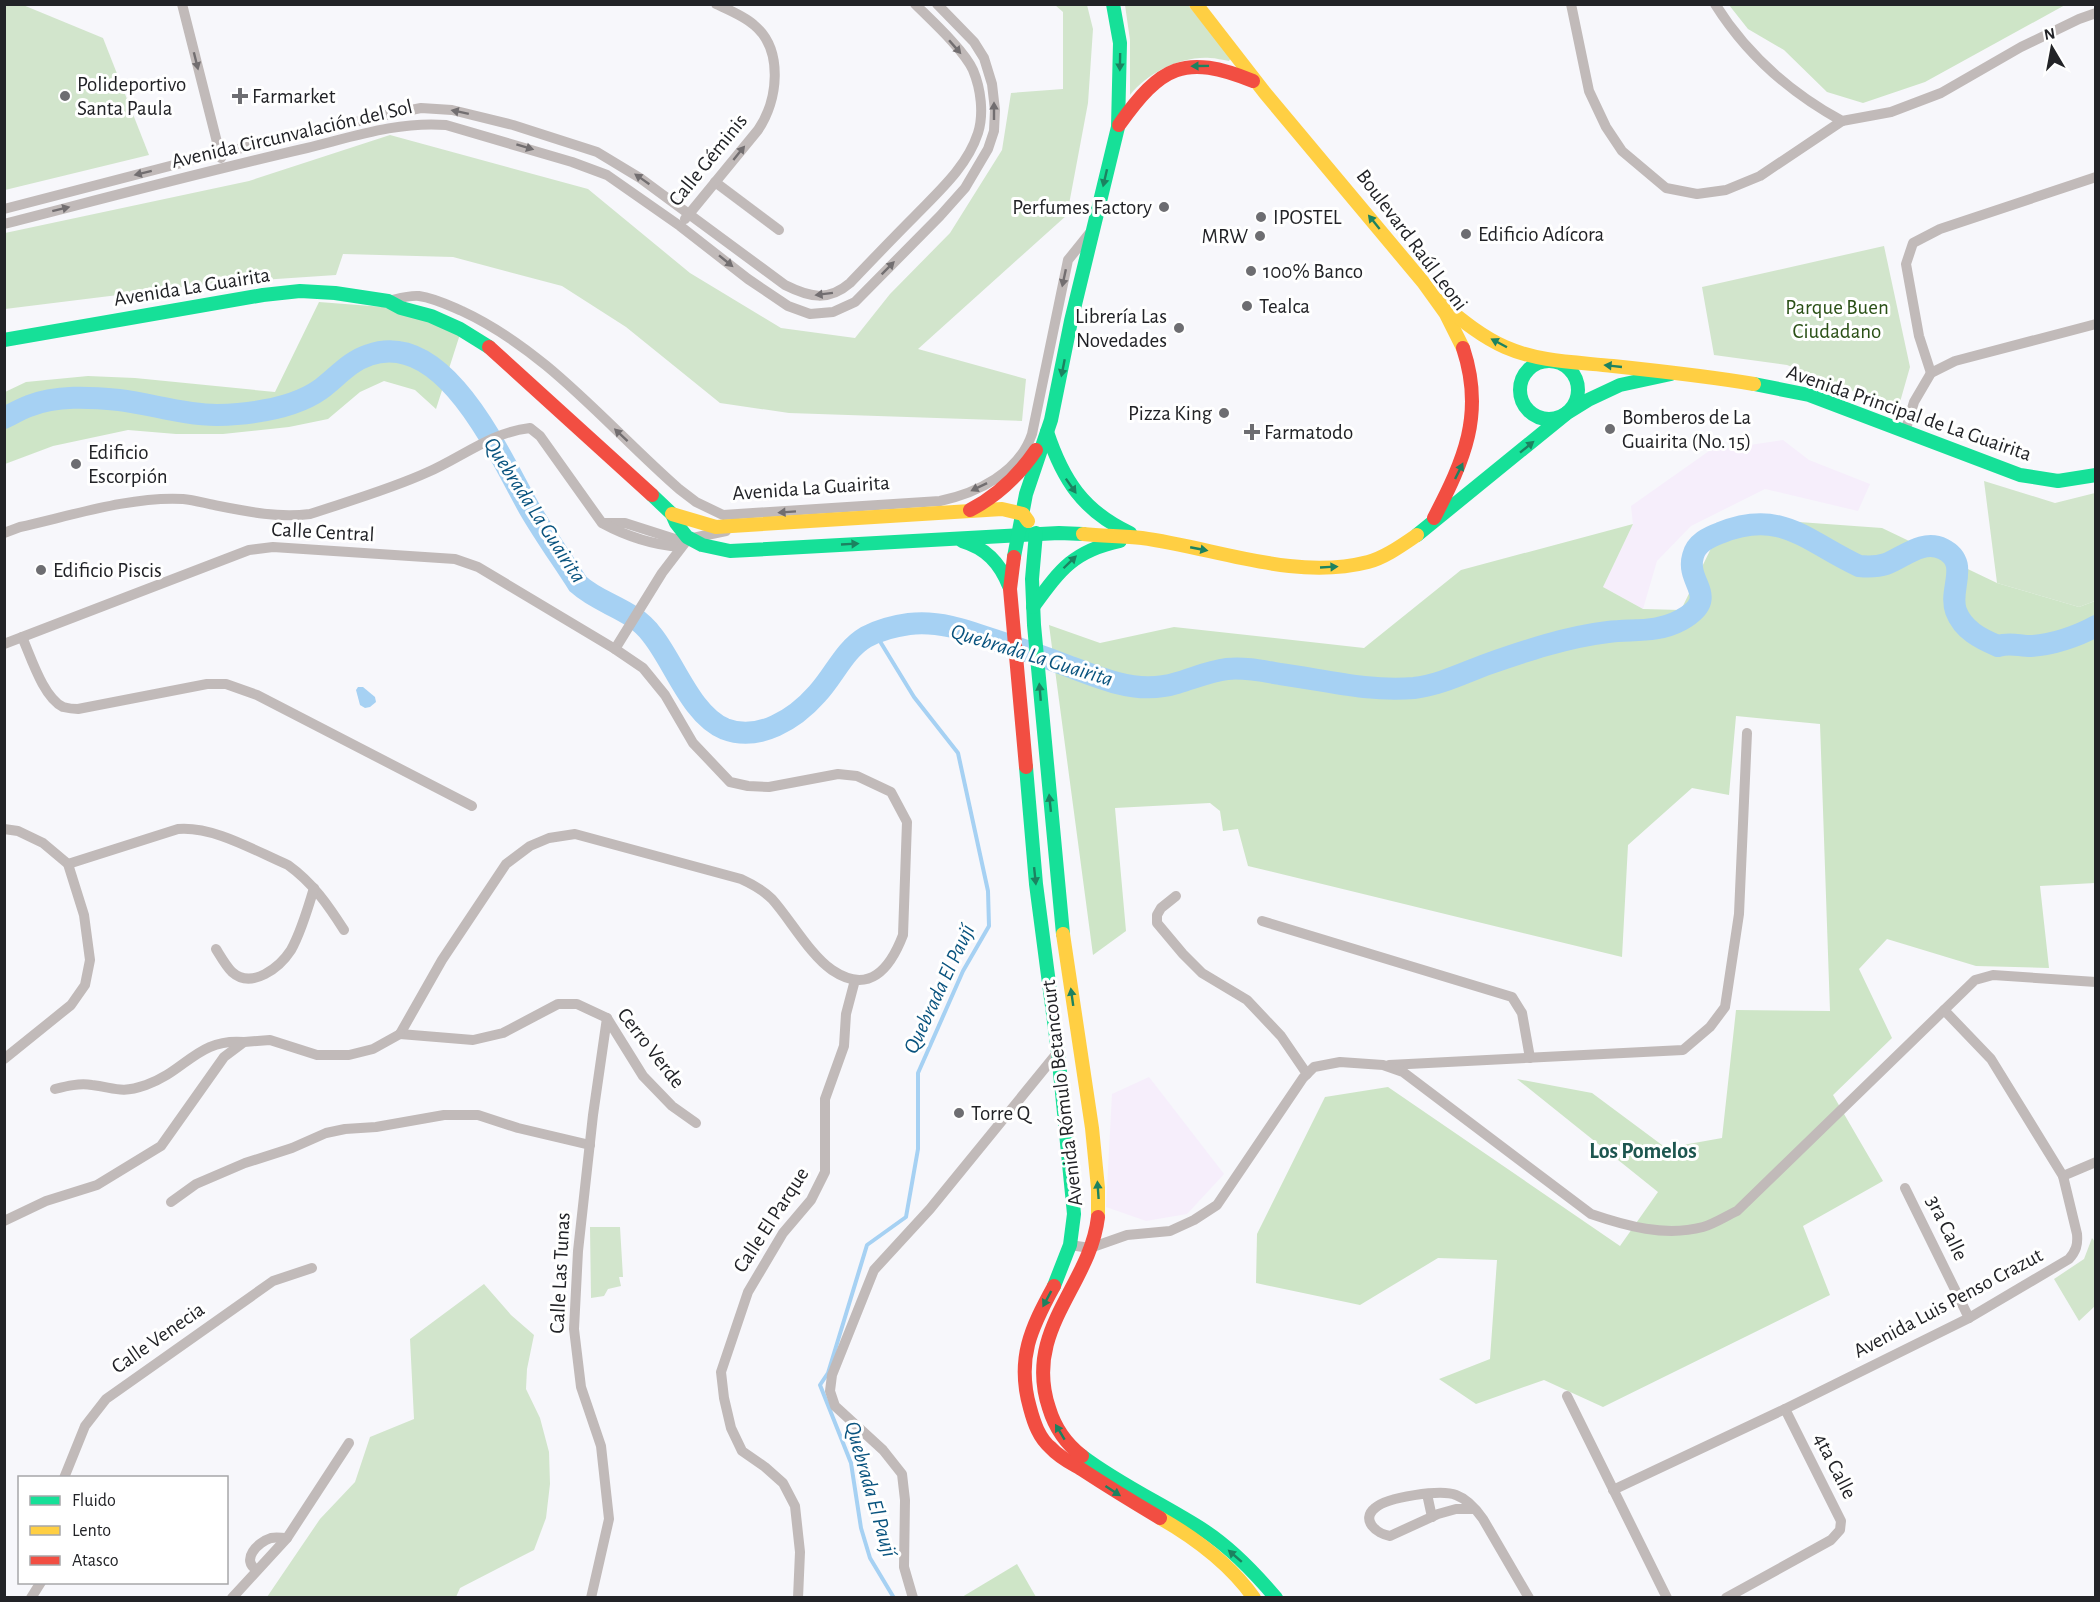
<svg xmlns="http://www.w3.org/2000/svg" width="2100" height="1602" font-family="'Alegreya Sans',sans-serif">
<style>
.industrial{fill:#f6eefb}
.green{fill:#d2e5cc}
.forest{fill:#cee5c7}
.water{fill:#a6d1f3}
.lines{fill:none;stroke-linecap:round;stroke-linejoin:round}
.stream{stroke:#a6d1f3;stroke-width:4}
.river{stroke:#a6d1f3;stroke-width:22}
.street{stroke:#c1bab9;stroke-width:10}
.fast{stroke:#16e098;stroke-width:14}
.slow{stroke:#ffcf43;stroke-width:14}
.jam{stroke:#f24e42;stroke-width:14}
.oneway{fill:#726e70}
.oneway2{fill:#1c8260}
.poi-dot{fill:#6d6d71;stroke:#fff;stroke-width:2}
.labels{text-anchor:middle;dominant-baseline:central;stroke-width:6;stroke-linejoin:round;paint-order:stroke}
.poi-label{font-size:21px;fill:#222327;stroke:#fff;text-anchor:start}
.street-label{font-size:21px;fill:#222327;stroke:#fff}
.park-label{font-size:21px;fill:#2a5016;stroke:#fff}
.water-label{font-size:22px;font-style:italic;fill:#0a547f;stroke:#fff}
.neighbourhood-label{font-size:22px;font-weight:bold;fill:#1d564f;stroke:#fff}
</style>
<rect width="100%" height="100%" fill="#f7f7fb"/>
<!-- industrial -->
<g class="industrial">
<path d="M 1783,440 L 1809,460 L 1870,484 L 1858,511 L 1765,489 L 1691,526 L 1657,561 L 1643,609 L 1603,587 L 1633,524 L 1631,506 L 1709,451 Z"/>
<path d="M 1149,1077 L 1224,1174 L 1187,1214 L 1146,1221 L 1106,1207 L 1112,1094 Z"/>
</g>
<!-- green -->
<g class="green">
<path d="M 4,5 L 23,5 L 103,38 L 149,155 L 5,190 Z"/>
<path d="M 1055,5 L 1087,5 L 1093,29 L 1088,103 L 1067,215 L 918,349 L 1026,379 L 1022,421 L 789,413 L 720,403 L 626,327 L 562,286 L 453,257 L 343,254 L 336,275 L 215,283 L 5,309 L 5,233 L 249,181 L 390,135 L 588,189 L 690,273 L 781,328 L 855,338 L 890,294 L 950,233 L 1002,150 L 1011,93 L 1063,89 L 1063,12 Z"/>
<path d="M 1125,5 L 1188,5 L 1231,58 L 1229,61 C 1222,60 1216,58 1210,58 C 1180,56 1148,73 1130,95 L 1130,40 Z"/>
<path d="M 1884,246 L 1910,367 L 1898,409 L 1787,365 L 1714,355 L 1702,287 Z"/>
<path d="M 1984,481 L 2055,503 L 2095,493 L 2095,601 L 2079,607 L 1997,583 Z"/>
<path d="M 590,1227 L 620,1227 L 623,1277 L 619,1277 L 621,1286 L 608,1289 L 604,1296 L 591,1298 Z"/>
<path d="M 2092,1238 L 2095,1242 L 2095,1306 L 2079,1321 L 2054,1279 L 2084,1259 Z"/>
<path d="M 484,1284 L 511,1315 L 534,1335 L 527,1369 L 526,1389 L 540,1418 L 549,1452 L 550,1484 L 546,1518 L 534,1550 L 460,1588 L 456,1597 L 267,1597 L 320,1519 L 355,1482 L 370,1437 L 414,1419 L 410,1339 Z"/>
</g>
<!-- forest -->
<g class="forest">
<path d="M 1729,5 L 2065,5 L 1925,82 L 1863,103 L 1827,92 L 1784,50 L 1748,29 Z"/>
<path d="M 319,302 L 397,308 L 462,328 L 436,409 L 415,390 L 384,381 L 360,392 L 328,419 L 289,427 L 223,434 L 176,434 L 128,430 L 53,446 L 5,464 L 5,392 L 26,382 L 88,376 L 135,378 L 275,392 Z"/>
<path d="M 1757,519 L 1882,528 L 1997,583 L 2079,607 L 2095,601 L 2095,883 L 2040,886 L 2049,968 L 1976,966 L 1887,939 L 1859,969 L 1892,1038 L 1833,1095 L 1883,1181 L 1803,1226 L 1830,1295 L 1603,1407 L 1544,1380 L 1476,1404 L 1439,1379 L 1490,1359 L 1497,1260 L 1438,1258 L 1360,1305 L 1256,1283 L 1257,1234 L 1325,1097 L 1388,1087 L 1620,1246 L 1658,1192 L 1517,1079 L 1592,1093 L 1666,1148 L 1722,1138 L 1736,1010 L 1830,1011 L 1820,724 L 1736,716 L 1729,795 L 1692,788 L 1628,845 L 1622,957 L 1248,866 L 1238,829 L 1223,831 L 1220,811 L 1210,803 L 1115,808 L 1126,931 L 1093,955 L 1049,625 L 1100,643 L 1174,627 L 1364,648 L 1461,570 L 1633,524 L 1603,587 L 1643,609 L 1681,610 L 1717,536 Z"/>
<path d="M 1017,1564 L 1036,1597 L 962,1597 Z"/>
</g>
<!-- water -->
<path class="water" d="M 358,687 L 363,687 L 375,697 L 376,702 L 370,707 L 365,708 L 360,705 L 356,690 Z"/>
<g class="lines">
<!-- stream -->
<path class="stream" d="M 878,632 L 881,643 L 914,697 L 958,753 L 988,891 L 989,926 L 963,971 L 918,1073 L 918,1149 L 906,1217 L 867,1245 L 828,1373 L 820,1385 L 851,1463 L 861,1528 L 870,1558 L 894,1598"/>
<!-- river -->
<path class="river" d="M 4,418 C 12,414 21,409 29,406 C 56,395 90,397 119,400 C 152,404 183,415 217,415 C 251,414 293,409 321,389 C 337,377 350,361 369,355 C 445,328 500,457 529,508 C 544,534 562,559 578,584 C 601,605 632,608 652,635 C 674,662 691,715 725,729 C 759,742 795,719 817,694 C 834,676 844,650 866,637 C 879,630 894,626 909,624 C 939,620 968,631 997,641 C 1018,648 1039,655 1060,663 C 1079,670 1098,678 1117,683 C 1136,688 1158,689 1177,683 C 1194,678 1210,671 1227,669 C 1244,667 1263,671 1280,674 C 1324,680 1368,692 1414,688 C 1439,685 1461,674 1485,665 C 1525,651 1566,637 1608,632 C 1634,629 1657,633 1681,620 C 1722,597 1685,584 1693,556 C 1696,543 1709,537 1720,533 C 1782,508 1807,542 1859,566 C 1869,567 1877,567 1886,564 C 1904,557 1923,539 1943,549 C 1971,563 1948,589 1956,611 C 1963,630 1981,639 1998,646 C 2010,642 2019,646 2031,646 C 2052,645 2078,636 2096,626"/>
<!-- street -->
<g class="street">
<path d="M 182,4 L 221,158"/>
<path d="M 1571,4 L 1589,91 L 1606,127 L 1622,151 L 1666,188 L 1697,194 L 1726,190 L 1760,176 L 1842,121"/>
<path d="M 1715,4 C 1747,55 1789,92 1842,121 L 1891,112 L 1941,93 L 2021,47 L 2079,19 L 2096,13"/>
<path d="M 715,182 L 779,230"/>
<path d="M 4,209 L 220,153 L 386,115 L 421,108 L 452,110 L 513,125 L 597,152 L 640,178 L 785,285 C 809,297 828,302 850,283 C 871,261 892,239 914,217 C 938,192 967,167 978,133 C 984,114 981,89 973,70 C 964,50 931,20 915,4"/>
<path d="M 685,219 L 758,130 C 778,101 784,50 754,25 C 744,16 729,10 716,4"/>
<path d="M 4,224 C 105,198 206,171 307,148 C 352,137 399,121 446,125 L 572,162 L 607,175 L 680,226 L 748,279 L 788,306 L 810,314 L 833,312 L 855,302 L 940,216 L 965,188 L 988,149 L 994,131 L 995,110 L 992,84 L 984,58 L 974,42 L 937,4"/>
<path d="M 388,301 C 397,299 409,295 419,296 C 434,298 448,305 462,311 C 548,351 609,428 679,489 L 696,502 L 723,515 L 940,501 C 977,493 1019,473 1032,434 L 1068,260 L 1089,234"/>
<path d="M 1931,373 L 1919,336 L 1906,264 L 1913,243 L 1940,229 L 2096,177"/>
<path d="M 1905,432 L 1914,402 L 1931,373 L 1955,361 L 2096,324"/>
<path d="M 604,523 L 625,523 L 675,539 L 688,539 L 726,531"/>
<path d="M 4,533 L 20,527 C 70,516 131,496 183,499 C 195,500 207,504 219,506 C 249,512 279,518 310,514 C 349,501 391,489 428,472 C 462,457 492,432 530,428 L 540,436 L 602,523 C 626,536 653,545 681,547"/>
<path d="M 22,637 C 31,657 43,697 63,707 C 67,708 73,709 78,709 L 207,684 L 226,684 L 257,695 L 472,806"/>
<path d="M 4,644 L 249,550 L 273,547 L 455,559 L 478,567 L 615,649 L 662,573 L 688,539"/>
<path d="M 4,829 L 18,831 L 43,843 L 68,864 L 84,915 L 90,960 L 85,985 L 71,1005 L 4,1059"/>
<path d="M 68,864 L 178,829 C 214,826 255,851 288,865 C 313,883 328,905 344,930"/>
<path d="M 1176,896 L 1161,908 L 1157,915 L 1157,923 L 1183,954 L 1202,973 L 1247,1000 L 1281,1036 L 1307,1074"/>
<path d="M 1262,921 L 1512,997 L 1522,1013 L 1530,1058"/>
<path d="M 216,949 C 221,957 226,966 232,972 C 252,990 280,967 291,950 C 300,934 309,905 314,888"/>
<path d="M 400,1034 L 442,960 L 506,864 L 530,846 L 549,838 L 575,834 L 741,879 C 752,884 763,890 772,899 C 790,919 810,955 832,970 C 869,995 890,969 903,935 L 907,822 L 891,792 L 857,776 L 838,774 L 769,787 L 748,786 L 730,782 L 693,743 L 665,695 L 643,668 L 615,649"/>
<path d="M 400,1034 L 473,1040 L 503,1033 L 558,1004 L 577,1004 L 607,1018 L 643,1076 L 672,1106 L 696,1123"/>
<path d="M 1389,1065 L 1683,1050 L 1710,1027 L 1725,1007 L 1739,914 L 1747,733"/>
<path d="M 55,1089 C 67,1086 79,1083 92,1085 C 116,1088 120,1094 146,1085 C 186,1071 198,1038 244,1042"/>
<path d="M 2063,1176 L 2096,1162"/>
<path d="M 1905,1188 L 1969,1318"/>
<path d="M 171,1202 L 196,1184 L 245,1163 L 292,1148 L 326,1133 L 345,1129 L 376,1127 L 444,1115 L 478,1115 L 518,1128 L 590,1145"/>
<path d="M 4,1221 L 46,1201 L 97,1185 L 161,1146 L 224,1057 L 244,1042 L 270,1040 L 317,1055 L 349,1055 L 373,1049 L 400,1034"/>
<path d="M 1070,1245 L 1090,1248 L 1127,1235 L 1170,1231 L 1194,1220 L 1217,1205 L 1303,1078 L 1314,1067 L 1340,1062 L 1383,1065 L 1403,1072 L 1591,1214 C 1626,1226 1665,1237 1703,1227 C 1714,1224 1726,1216 1737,1211 L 1975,980 L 1993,975 L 2096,982"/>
<path d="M 1567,1396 L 1667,1598"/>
<path d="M 64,1478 L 85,1426 L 106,1399 L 273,1281 L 312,1268"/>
<path d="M 1613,1490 L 1785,1409 L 1969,1318 L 2069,1259 C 2076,1251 2078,1245 2077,1234 L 2063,1176 L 1991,1059 L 1944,1010"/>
<path d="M 1427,1494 L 1432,1517"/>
<path d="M 1474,1509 L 1456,1509 L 1438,1514 L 1390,1536 C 1377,1534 1360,1520 1375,1508 C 1387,1497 1441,1489 1456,1495 C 1467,1499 1476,1509 1483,1519 L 1529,1598"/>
<path d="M 257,1570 C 240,1560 258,1542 271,1538 C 276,1537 282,1538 287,1538"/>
<path d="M 31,1598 L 41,1582"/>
<path d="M 232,1598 L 287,1538 L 349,1443"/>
<path d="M 591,1598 L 609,1519 L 601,1446 L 581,1387 L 574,1329 L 578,1251 L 593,1115 L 607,1018"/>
<path d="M 798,1598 L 800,1552 L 795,1506 L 783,1483 L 765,1467 L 742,1451 L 731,1428 L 724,1398 L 721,1372 L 748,1292 L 783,1233 L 811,1200 L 825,1172 L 825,1099 L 844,1046 L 846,1014 L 855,980"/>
<path d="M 913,1598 L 904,1567 L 905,1500 L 902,1474 L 883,1450 L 835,1406 L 830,1391 L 832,1375 L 874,1270 L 930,1209 L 1058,1052"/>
<path d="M 1726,1598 L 1831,1540 L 1840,1530 L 1841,1521 L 1785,1409"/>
</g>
<!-- fast -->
<g class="fast">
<path d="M 4,340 L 263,295 L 300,291 L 335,293 L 388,301 L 401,308 L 431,316 L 460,329 L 489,347"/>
<circle cx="1549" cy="390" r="29"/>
<path d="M 1754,384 L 1809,395 L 2020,475 L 2058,481 L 2096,475"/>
<path d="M 1047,432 C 1063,480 1083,511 1130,533"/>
<path d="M 652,495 L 672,514 L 676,523 L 687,537 L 702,545 L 730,551 L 1059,533 L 1083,534"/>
<path d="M 1036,533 L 1032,579 L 1034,625 L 1063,934"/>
<path d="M 1417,535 L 1567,413 L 1588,400 L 1620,385 L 1671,374"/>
<path d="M 962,541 C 986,548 1000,563 1009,586"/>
<path d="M 1014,557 L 1026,494 L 1051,420 L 1071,321 L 1118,127 L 1120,43 L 1113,4"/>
<path d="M 1033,607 C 1060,570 1073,551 1120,541"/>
<path d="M 1026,767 L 1036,884 L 1058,1052 L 1074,1214 L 1070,1245 L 1054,1286"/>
<path d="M 1082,1456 C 1120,1485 1165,1505 1205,1531 C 1232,1549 1255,1573 1276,1598"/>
</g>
<!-- slow -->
<g class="slow">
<path d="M 1196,4 L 1265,93 L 1423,282 L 1446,314 L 1463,348"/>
<path d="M 1437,300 C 1458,317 1480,336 1505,347 C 1539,362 1576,362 1613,366 C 1660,371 1707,376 1754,384"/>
<path d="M 672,514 L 716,527 L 1002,509 L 1023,514 L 1028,521"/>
<path d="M 1083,534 C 1102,536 1123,536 1142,538 C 1216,548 1294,581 1368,562 C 1386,557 1402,545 1417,535"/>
<path d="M 1063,934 L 1092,1128 L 1098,1188 L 1098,1217"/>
<path d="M 1160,1518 C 1195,1538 1230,1564 1254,1598"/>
</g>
<!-- jam -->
<g class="jam">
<path d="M 1119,125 C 1161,66 1184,53 1253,81"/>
<path d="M 489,347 L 652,495"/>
<path d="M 970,510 C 997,496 1019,475 1036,450"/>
<path d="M 1434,518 C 1464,460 1485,414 1463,348"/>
<path d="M 1014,557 L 1010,589 L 1026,767"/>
<path d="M 1054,1286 C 1031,1328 1016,1359 1030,1408 C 1034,1423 1039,1438 1051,1448 C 1059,1457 1071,1463 1081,1469 C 1107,1486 1133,1502 1160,1518"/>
<path d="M 1082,1456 C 1065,1443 1055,1428 1049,1408 C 1023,1330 1090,1286 1098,1217"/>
</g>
</g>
<!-- one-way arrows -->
<defs><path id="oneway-solid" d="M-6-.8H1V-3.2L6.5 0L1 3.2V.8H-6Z" transform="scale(1.5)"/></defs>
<g class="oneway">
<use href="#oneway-solid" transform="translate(955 47) rotate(49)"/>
<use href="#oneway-solid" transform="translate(196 61) rotate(76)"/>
<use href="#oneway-solid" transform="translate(994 111) rotate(-90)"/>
<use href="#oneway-solid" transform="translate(460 112) rotate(-168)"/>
<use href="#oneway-solid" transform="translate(525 147) rotate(17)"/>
<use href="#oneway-solid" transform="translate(739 153) rotate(-51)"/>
<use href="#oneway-solid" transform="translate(143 173) rotate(166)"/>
<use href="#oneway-solid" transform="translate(642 179) rotate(-145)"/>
<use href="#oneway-solid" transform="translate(61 209) rotate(-14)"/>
<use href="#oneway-solid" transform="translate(726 261) rotate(39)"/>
<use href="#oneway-solid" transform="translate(888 268) rotate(-45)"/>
<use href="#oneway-solid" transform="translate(1064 278) rotate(102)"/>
<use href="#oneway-solid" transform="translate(824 294) rotate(173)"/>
<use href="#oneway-solid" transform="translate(621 435) rotate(-137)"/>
<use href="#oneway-solid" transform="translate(979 487) rotate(154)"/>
<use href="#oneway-solid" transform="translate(787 512) rotate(176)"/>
</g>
<g class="oneway2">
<use href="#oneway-solid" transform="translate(1120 62) rotate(91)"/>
<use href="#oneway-solid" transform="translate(1200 66) rotate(179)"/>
<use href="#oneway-solid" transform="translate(1105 178) rotate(103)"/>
<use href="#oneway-solid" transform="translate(1374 222) rotate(-129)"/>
<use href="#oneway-solid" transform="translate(1499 343) rotate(-152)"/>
<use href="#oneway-solid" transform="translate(1613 366) rotate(-174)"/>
<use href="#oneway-solid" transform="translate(1063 368) rotate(101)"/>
<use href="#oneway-solid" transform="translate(1527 447) rotate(-39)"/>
<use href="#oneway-solid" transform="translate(1459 471) rotate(-64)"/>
<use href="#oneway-solid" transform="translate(1071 486) rotate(55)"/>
<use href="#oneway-solid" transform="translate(850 544) rotate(-3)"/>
<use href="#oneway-solid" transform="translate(1199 549) rotate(11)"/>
<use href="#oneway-solid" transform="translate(1070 562) rotate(-44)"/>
<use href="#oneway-solid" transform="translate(1329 567) rotate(-3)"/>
<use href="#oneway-solid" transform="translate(1040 692) rotate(-95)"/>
<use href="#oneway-solid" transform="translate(1050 803) rotate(-96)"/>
<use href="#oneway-solid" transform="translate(1035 876) rotate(84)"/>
<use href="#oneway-solid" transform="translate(1072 997) rotate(-98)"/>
<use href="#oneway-solid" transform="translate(1098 1190) rotate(-94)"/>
<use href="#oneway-solid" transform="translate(1047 1299) rotate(118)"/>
<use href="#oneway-solid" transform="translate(1060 1432) rotate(-121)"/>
<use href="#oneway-solid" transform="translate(1113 1491) rotate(33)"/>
<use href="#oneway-solid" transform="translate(1235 1556) rotate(-139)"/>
</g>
<!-- markers -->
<g class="poi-dot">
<circle cx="65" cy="96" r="6"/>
<path d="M237 87h6v6h6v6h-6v6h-6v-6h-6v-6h6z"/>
<circle cx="1164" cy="207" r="6"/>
<circle cx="1261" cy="217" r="6"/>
<circle cx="1466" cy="234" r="6"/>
<circle cx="1260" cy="236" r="6"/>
<circle cx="1251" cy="271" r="6"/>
<circle cx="1247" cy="306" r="6"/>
<circle cx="1179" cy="328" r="6"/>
<circle cx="1224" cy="413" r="6"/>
<circle cx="1610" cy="429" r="6"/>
<path d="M1249 423h6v6h6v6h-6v6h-6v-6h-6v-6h6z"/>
<circle cx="76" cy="464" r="6"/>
<circle cx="41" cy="570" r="6"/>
<circle cx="959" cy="1113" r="6"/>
</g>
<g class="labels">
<!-- poi labels -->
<g class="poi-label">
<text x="77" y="84">Polideportivo<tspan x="77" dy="24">Santa Paula</tspan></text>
<text x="252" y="96">Farmarket</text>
<text x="1152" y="207" text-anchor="end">Perfumes Factory</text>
<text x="1273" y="217">IPOSTEL</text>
<text x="1478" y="234">Edificio Adícora</text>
<text x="1248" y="236" text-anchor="end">MRW</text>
<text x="1263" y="271">100% Banco</text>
<text x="1259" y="306">Tealca</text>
<text x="1167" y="316" text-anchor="end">Librería Las<tspan x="1167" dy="24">Novedades</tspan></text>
<text x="1212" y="413" text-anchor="end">Pizza King</text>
<text x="1622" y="417">Bomberos de La<tspan x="1622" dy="24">Guairita (No. 15)</tspan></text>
<text x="1264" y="432">Farmatodo</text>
<text x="88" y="452">Edificio<tspan x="88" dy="24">Escorpión</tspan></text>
<text x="53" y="570">Edificio Piscis</text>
<text x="971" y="1113">Torre Q</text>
</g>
<!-- street labels -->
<g class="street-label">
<text transform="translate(292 134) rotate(-13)">Avenida Circunvalación del Sol</text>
<text transform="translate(708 160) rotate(-51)">Calle Géminis</text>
<text transform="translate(1412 240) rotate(53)">Boulevard Raúl Leoni</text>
<text transform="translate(192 287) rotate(-9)">Avenida La Guairita</text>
<text transform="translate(1909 413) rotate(19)">Avenida Principal de La Guairita</text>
<text transform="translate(811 488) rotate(-4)">Avenida La Guairita</text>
<text transform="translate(323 532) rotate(3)">Calle Central</text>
<text transform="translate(651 1048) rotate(52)">Cerro Verde</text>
<text transform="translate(1062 1093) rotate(-97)">Avenida Rómulo Betancourt</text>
<text transform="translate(771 1220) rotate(-57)">Calle El Parque</text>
<text transform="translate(1947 1228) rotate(64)">3ra Calle</text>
<text transform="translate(560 1273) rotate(-87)">Calle Las Tunas</text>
<text transform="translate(1948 1303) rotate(-28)">Avenida Luis Penso Crazut</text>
<text transform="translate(158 1338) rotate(-35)">Calle Venecia</text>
<text transform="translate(1835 1466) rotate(63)">4ta Calle</text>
</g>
<!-- park labels -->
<g class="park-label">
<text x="1837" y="307">Parque Buen<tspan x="1837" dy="24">Ciudadano</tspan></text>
</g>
<!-- water labels -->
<g class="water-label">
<text transform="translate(535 510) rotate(57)">Quebrada La Guairita</text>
<text transform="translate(1032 655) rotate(17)">Quebrada La Guairita</text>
<text transform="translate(939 989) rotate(-65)">Quebrada El Paují</text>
<text transform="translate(871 1489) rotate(74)">Quebrada El Paují</text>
</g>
<!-- neighbourhood labels -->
<g class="neighbourhood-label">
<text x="1643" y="1151">Los Pomelos</text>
</g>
</g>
<!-- border -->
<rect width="2100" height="1602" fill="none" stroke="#222327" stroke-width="12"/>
<!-- legend -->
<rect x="18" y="1476" width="210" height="108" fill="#ffffff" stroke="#a7a7a9" stroke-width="1.5"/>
<rect x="30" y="1496" width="30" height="9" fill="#16e098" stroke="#a7a7a9" stroke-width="1.5"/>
<text x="72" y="1506" font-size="18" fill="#222327">Fluido</text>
<rect x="30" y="1526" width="30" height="9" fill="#ffcf43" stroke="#a7a7a9" stroke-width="1.5"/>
<text x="72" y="1536" font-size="18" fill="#222327">Lento</text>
<rect x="30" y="1556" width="30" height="9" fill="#f24e42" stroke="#a7a7a9" stroke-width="1.5"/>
<text x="72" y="1566" font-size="18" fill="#222327">Atasco</text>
<!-- north arrow -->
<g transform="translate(2052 48) rotate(350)" stroke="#ffffff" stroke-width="4.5" paint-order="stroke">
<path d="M0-4.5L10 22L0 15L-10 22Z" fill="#222327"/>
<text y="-9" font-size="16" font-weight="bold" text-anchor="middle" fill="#222327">N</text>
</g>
</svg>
